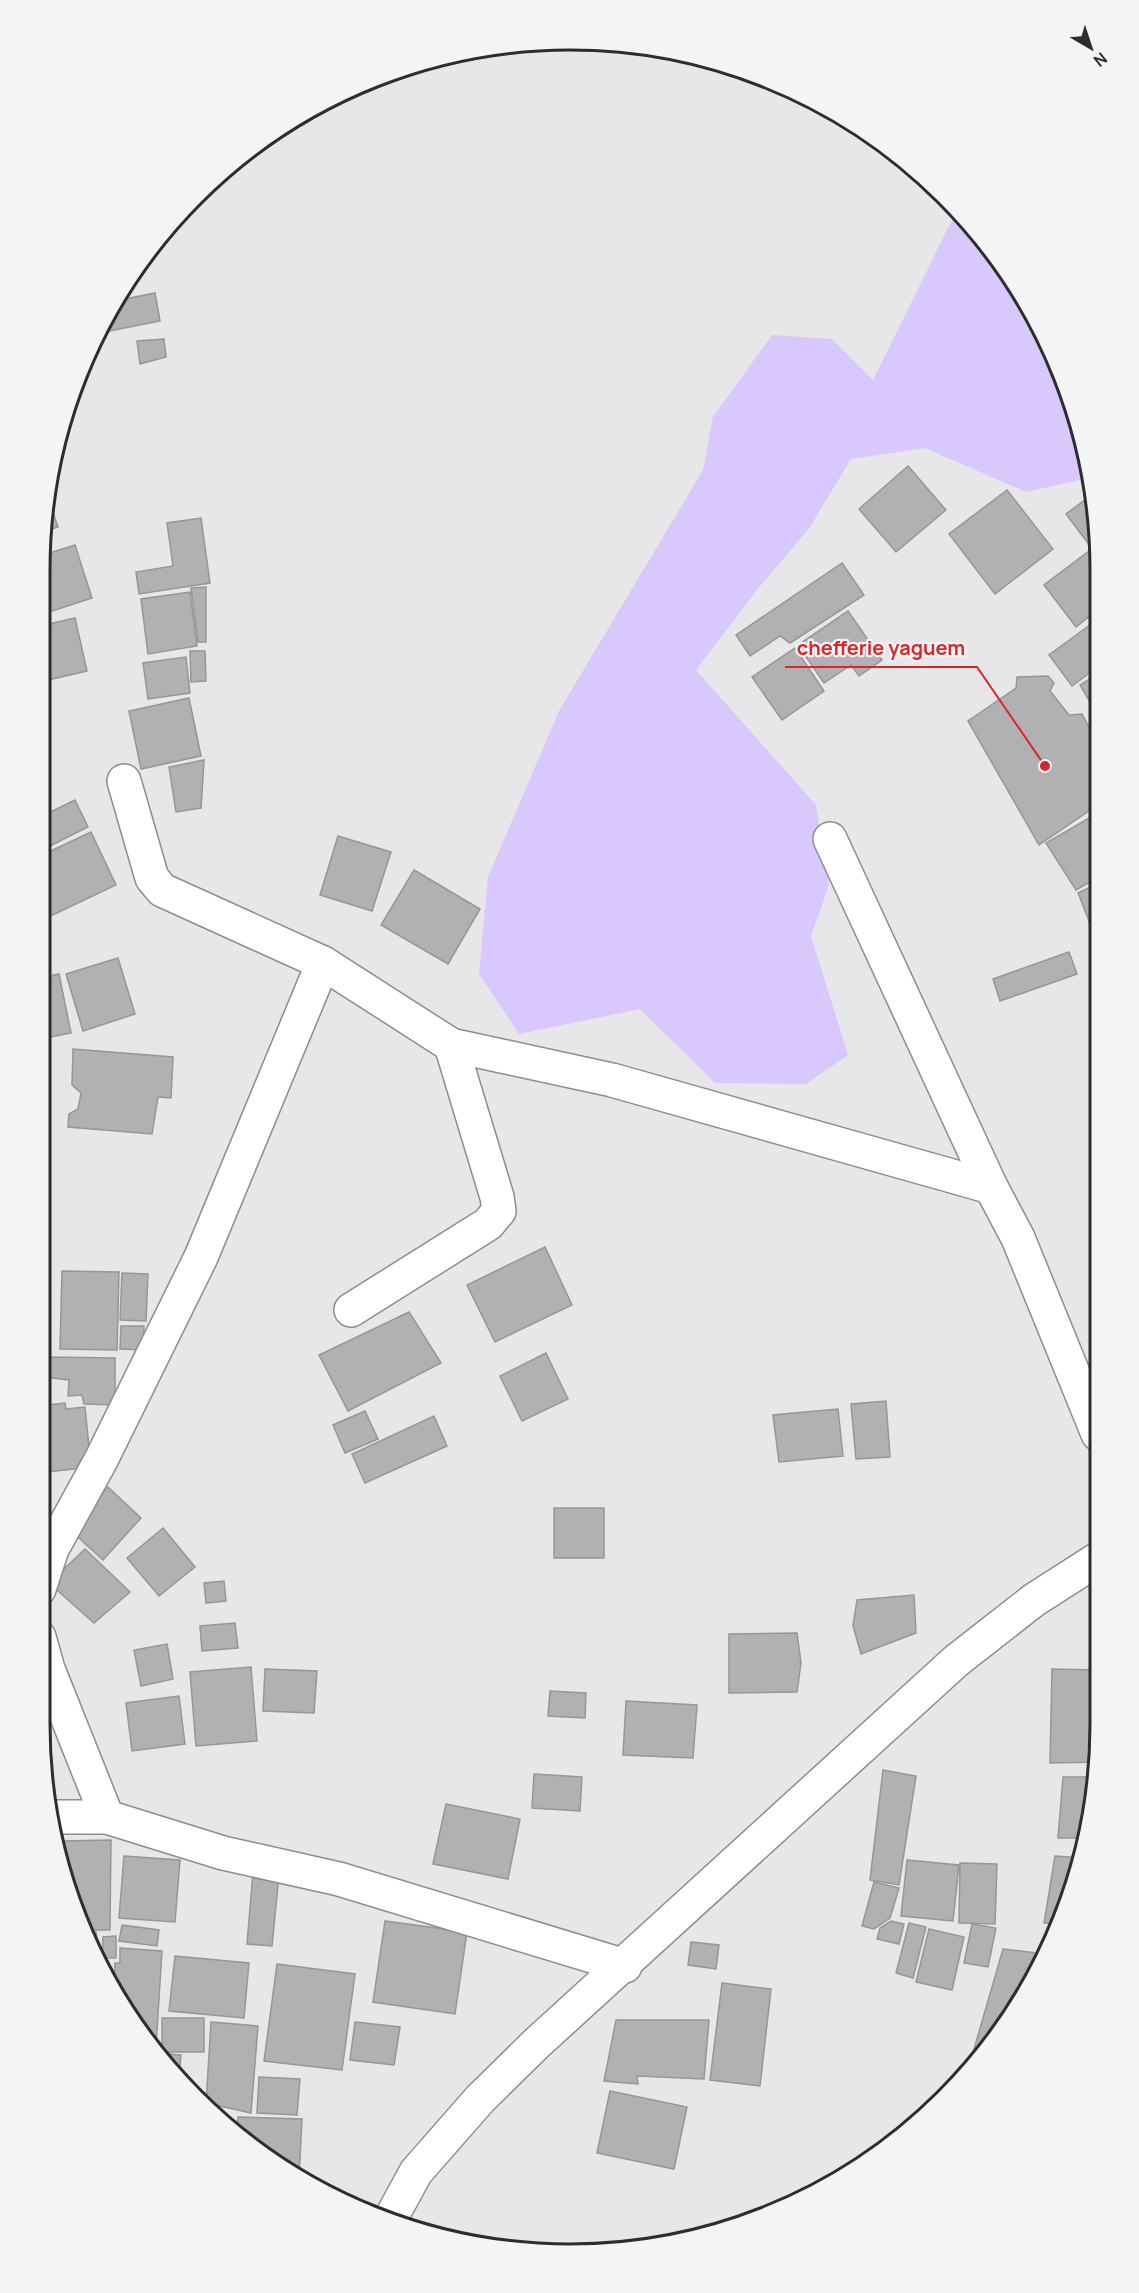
<svg xmlns="http://www.w3.org/2000/svg" width="1139" height="2293" font-family="Manrope,sans-serif">
<style>
.green{fill:#d8c8fc}
.building{fill:#b1b0b3;stroke:#969598;stroke-width:1.5}
.lines{fill:none;stroke-linecap:round;stroke-linejoin:round}
.minor-casing{stroke:#8d8d8f;stroke-width:36}
.secondary-casing{stroke:#8d8d8f;stroke-width:36}
.minor{stroke:#fff;stroke-width:33}
.secondary{stroke:#fff;stroke-width:33}
.rim{fill:none;stroke:#2d2d2e;stroke-width:3}
.leader{fill:none;stroke:#d62828;stroke-width:2}
.callout-dot{fill:#d62828;stroke:#f4f3f6;stroke-width:2}
.callout-label{font-size:20px;text-anchor:middle;font-weight:bold;fill:#d62828;stroke:#f4f3f6;stroke-width:4.5;stroke-linejoin:round;paint-order:stroke}
</style>
<rect width="100%" height="100%" fill="#e7e6e9"/>
<!-- green -->
<path class="green" d="M 956,212 L 1010,274 L 1060,367 L 1089,478 L 1026,492 L 925,448 L 851,459 L 810,527 L 756,591 L 696,670 L 816,805 L 829,885 L 811,936 L 848,1055 L 806,1084 L 715,1083 L 640,1009 L 519,1034 L 479,974 L 488,877 L 559,711 L 703,470 L 713,417 L 772,335 L 832,339 L 873,380 Z"/>
<!-- building -->
<g class="building">
<path d="M 155,293 L 160,321 L 95,334 L 115,301 Z"/>
<path d="M 164,339 L 166,357 L 140,364 L 137,341 Z"/>
<path d="M 908,466 L 946,510 L 896,552 L 859,509 Z"/>
<path d="M 1007,490 L 1053,549 L 995,594 L 949,534 Z"/>
<path d="M 1094,493 L 1096,501 L 1096,554 L 1066,514 Z"/>
<path d="M 47,495 L 58,527 L 40,533 Z"/>
<path d="M 201,518 L 210,583 L 139,594 L 136,572 L 173,566 L 167,523 Z"/>
<path d="M 75,545 L 92,598 L 40,615 L 40,556 Z"/>
<path d="M 1089,551 L 1096,560 L 1096,611 L 1076,627 L 1044,585 Z"/>
<path d="M 842,563 L 864,595 L 790,643 L 780,636 L 750,656 L 736,635 Z"/>
<path d="M 206,587 L 206,642 L 198,642 L 191,588 Z"/>
<path d="M 190,592 L 197,646 L 148,654 L 141,599 Z"/>
<path d="M 848,611 L 882,660 L 859,676 L 851,665 L 824,683 L 798,645 Z"/>
<path d="M 75,618 L 87,671 L 44,681 L 40,665 L 40,626 Z"/>
<path d="M 1090,625 L 1096,633 L 1096,668 L 1072,686 L 1049,655 Z"/>
<path d="M 795,648 L 824,691 L 782,720 L 752,677 Z"/>
<path d="M 190,651 L 205,651 L 206,681 L 191,682 Z"/>
<path d="M 186,657 L 190,693 L 148,699 L 143,663 Z"/>
<path d="M 1096,675 L 1096,712 L 1080,685 Z"/>
<path d="M 1048,676 L 1054,683 L 1050,691 L 1069,715 L 1082,714 L 1096,741 L 1096,806 L 1039,845 L 968,721 L 1016,688 L 1017,677 Z"/>
<path d="M 189,698 L 201,756 L 141,769 L 129,711 Z"/>
<path d="M 204,760 L 201,808 L 176,812 L 169,767 Z"/>
<path d="M 75,800 L 88,827 L 40,851 L 40,817 Z"/>
<path d="M 1096,814 L 1097,878 L 1076,890 L 1046,843 Z"/>
<path d="M 91,832 L 116,885 L 40,921 L 40,856 Z"/>
<path d="M 338,836 L 391,852 L 372,911 L 320,895 Z"/>
<path d="M 414,870 L 480,909 L 448,964 L 381,925 Z"/>
<path d="M 1097,884 L 1097,929 L 1093,931 L 1078,893 Z"/>
<path d="M 1069,952 L 1077,974 L 1000,1001 L 993,979 Z"/>
<path d="M 118,958 L 135,1014 L 83,1031 L 66,974 Z"/>
<path d="M 59,974 L 71,1033 L 40,1039 L 40,978 Z"/>
<path d="M 73,1049 L 173,1057 L 171,1098 L 158,1097 L 152,1134 L 68,1127 L 69,1114 L 78,1109 L 81,1093 L 72,1085 Z"/>
<path d="M 545,1247 L 572,1305 L 495,1342 L 467,1285 Z"/>
<path d="M 62,1271 L 119,1272 L 117,1350 L 60,1349 Z"/>
<path d="M 122,1273 L 148,1274 L 146,1321 L 120,1320 Z"/>
<path d="M 409,1312 L 441,1363 L 348,1411 L 319,1355 Z"/>
<path d="M 121,1326 L 144,1326 L 143,1350 L 120,1349 Z"/>
<path d="M 546,1353 L 568,1399 L 522,1421 L 500,1376 Z"/>
<path d="M 48,1357 L 115,1358 L 115,1405 L 84,1404 L 82,1395 L 68,1396 L 69,1380 L 45,1377 Z"/>
<path d="M 886,1401 L 890,1457 L 856,1459 L 851,1404 Z"/>
<path d="M 65,1403 L 66,1409 L 85,1407 L 91,1467 L 39,1473 L 39,1406 Z"/>
<path d="M 838,1409 L 843,1456 L 779,1462 L 773,1415 Z"/>
<path d="M 365,1411 L 378,1439 L 345,1453 L 333,1425 Z"/>
<path d="M 434,1416 L 447,1446 L 365,1483 L 352,1454 Z"/>
<path d="M 108,1487 L 141,1518 L 103,1560 L 69,1529 Z"/>
<rect x="554" y="1508" width="50" height="50"/>
<path d="M 163,1528 L 195,1567 L 159,1596 L 127,1558 Z"/>
<path d="M 85,1549 L 130,1592 L 94,1623 L 49,1583 Z"/>
<path d="M 224,1581 L 226,1601 L 206,1603 L 204,1583 Z"/>
<path d="M 914,1595 L 916,1633 L 861,1654 L 853,1626 L 857,1600 Z"/>
<path d="M 235,1623 L 238,1648 L 202,1651 L 200,1626 Z"/>
<path d="M 797,1633 L 801,1663 L 797,1692 L 729,1693 L 729,1634 Z"/>
<path d="M 167,1644 L 173,1679 L 141,1686 L 134,1650 Z"/>
<path d="M 251,1667 L 257,1741 L 196,1746 L 190,1672 Z"/>
<path d="M 265,1669 L 317,1671 L 314,1713 L 263,1711 Z"/>
<path d="M 1052,1669 L 1099,1670 L 1098,1762 L 1050,1763 Z"/>
<path d="M 550,1691 L 586,1693 L 585,1718 L 548,1716 Z"/>
<path d="M 179,1696 L 185,1744 L 132,1751 L 126,1703 Z"/>
<path d="M 626,1701 L 697,1705 L 693,1758 L 623,1755 Z"/>
<path d="M 883,1770 L 916,1776 L 899,1885 L 870,1880 Z"/>
<path d="M 534,1774 L 582,1777 L 580,1811 L 532,1808 Z"/>
<path d="M 1063,1777 L 1096,1777 L 1086,1838 L 1058,1838 Z"/>
<path d="M 446,1804 L 520,1819 L 508,1879 L 433,1864 Z"/>
<path d="M 111,1840 L 110,1930 L 87,1930 L 67,1894 L 62,1863 L 63,1841 Z"/>
<path d="M 124,1856 L 180,1860 L 175,1922 L 119,1918 Z"/>
<path d="M 1055,1856 L 1082,1858 L 1058,1924 L 1044,1923 Z"/>
<path d="M 907,1860 L 959,1865 L 953,1921 L 901,1916 Z"/>
<path d="M 960,1863 L 997,1864 L 995,1924 L 959,1923 Z"/>
<path d="M 253,1872 L 279,1875 L 272,1946 L 247,1944 Z"/>
<path d="M 874,1882 L 899,1888 L 890,1918 L 874,1929 L 862,1926 Z"/>
<path d="M 385,1921 L 467,1932 L 455,2014 L 373,2002 Z"/>
<path d="M 891,1921 L 904,1924 L 899,1944 L 877,1939 L 880,1928 Z"/>
<path d="M 909,1923 L 926,1927 L 913,1978 L 896,1973 Z"/>
<path d="M 972,1924 L 996,1928 L 988,1967 L 964,1963 Z"/>
<path d="M 122,1925 L 159,1930 L 157,1946 L 119,1941 Z"/>
<path d="M 929,1929 L 964,1937 L 952,1990 L 916,1982 Z"/>
<path d="M 96,1932 L 98,1952 L 88,1933 Z"/>
<path d="M 116,1936 L 116,1958 L 102,1958 L 103,1937 Z"/>
<path d="M 691,1942 L 719,1945 L 716,1969 L 688,1965 Z"/>
<path d="M 120,1948 L 162,1951 L 156,2046 L 148,2046 L 114,1982 L 115,1963 L 120,1963 Z"/>
<path d="M 1003,1949 L 1047,1954 L 970,2063 Z"/>
<path d="M 175,1956 L 249,1963 L 244,2018 L 169,2011 Z"/>
<path d="M 277,1964 L 355,1974 L 342,2070 L 264,2061 Z"/>
<path d="M 722,1983 L 771,1989 L 760,2086 L 710,2080 Z"/>
<rect x="162" y="2018" width="42" height="34"/>
<path d="M 616,2020 L 709,2020 L 704,2079 L 637,2076 L 638,2084 L 604,2081 Z"/>
<path d="M 211,2022 L 258,2026 L 251,2113 L 206,2103 Z"/>
<path d="M 355,2022 L 400,2027 L 394,2065 L 350,2060 Z"/>
<path d="M 154,2053 L 181,2055 L 179,2079 Z"/>
<path d="M 259,2077 L 300,2079 L 297,2115 L 257,2113 Z"/>
<path d="M 610,2091 L 687,2107 L 674,2169 L 597,2153 Z"/>
<path d="M 238,2117 L 302,2119 L 299,2179 L 237,2135 Z"/>
</g>
<g class="lines">
<!-- minor casing -->
<g class="minor-casing">
<g id="minor">
<path d="M 830,839 L 991,1187"/>
<path d="M 323,963 L 451,1045 L 612,1080 L 991,1187 L 1018,1238 L 1098,1434"/>
<path d="M 351,1310 L 488,1224 L 499,1211 L 497,1197 L 451,1045"/>
<path d="M 39,1589 L 52,1549 L 101,1460 L 201,1257 L 323,963 L 162,890 L 152,878 L 124,781"/>
<path d="M 39,1637 L 48,1669 L 107,1817"/>
<path d="M 54,1817 L 107,1817 L 223,1853 L 339,1879 L 625,1966"/>
</g>
</g>
<!-- secondary casing -->
<g class="secondary-casing">
<path id="secondary" d="M 392,2216 L 416,2172 L 480,2099 L 537,2043 L 956,1661 L 1034,1600 L 1098,1559"/>
</g>
<!-- minor -->
<use href="#minor" class="minor"/>
<!-- secondary -->
<use href="#secondary" class="secondary"/>
</g>
<!-- crop -->
<path d="M0 0H1139V2293H0ZM570 50H570A520 520 0 0 1 1090 570V1724A520 520 0 0 1 570 2244H570A520 520 0 0 1 50 1724V570A520 520 0 0 1 570 50Z" fill="#f4f3f6" fill-rule="evenodd"/>
<path class="rim" d="M570 50H570A520 520 0 0 1 1090 570V1724A520 520 0 0 1 570 2244H570A520 520 0 0 1 50 1724V570A520 520 0 0 1 570 50Z"/>
<!-- callouts -->
<path class="leader" d="M1045 766L977 667H785"/>
<circle class="callout-dot" cx="1045" cy="766" r="6"/>
<g class="callout-label">
<text x="881" y="655">chefferie yaguem</text>
</g>
<!-- north arrow -->
<g transform="translate(1091 48) rotate(141)" stroke="#f4f3f6" stroke-width="4.5" paint-order="stroke">
<path d="M0-4.5L10 22L0 15L-10 22Z" fill="#2d2d2e"/>
<text y="-9" font-size="16" font-weight="bold" text-anchor="middle" fill="#2d2d2e">N</text>
</g>
</svg>
